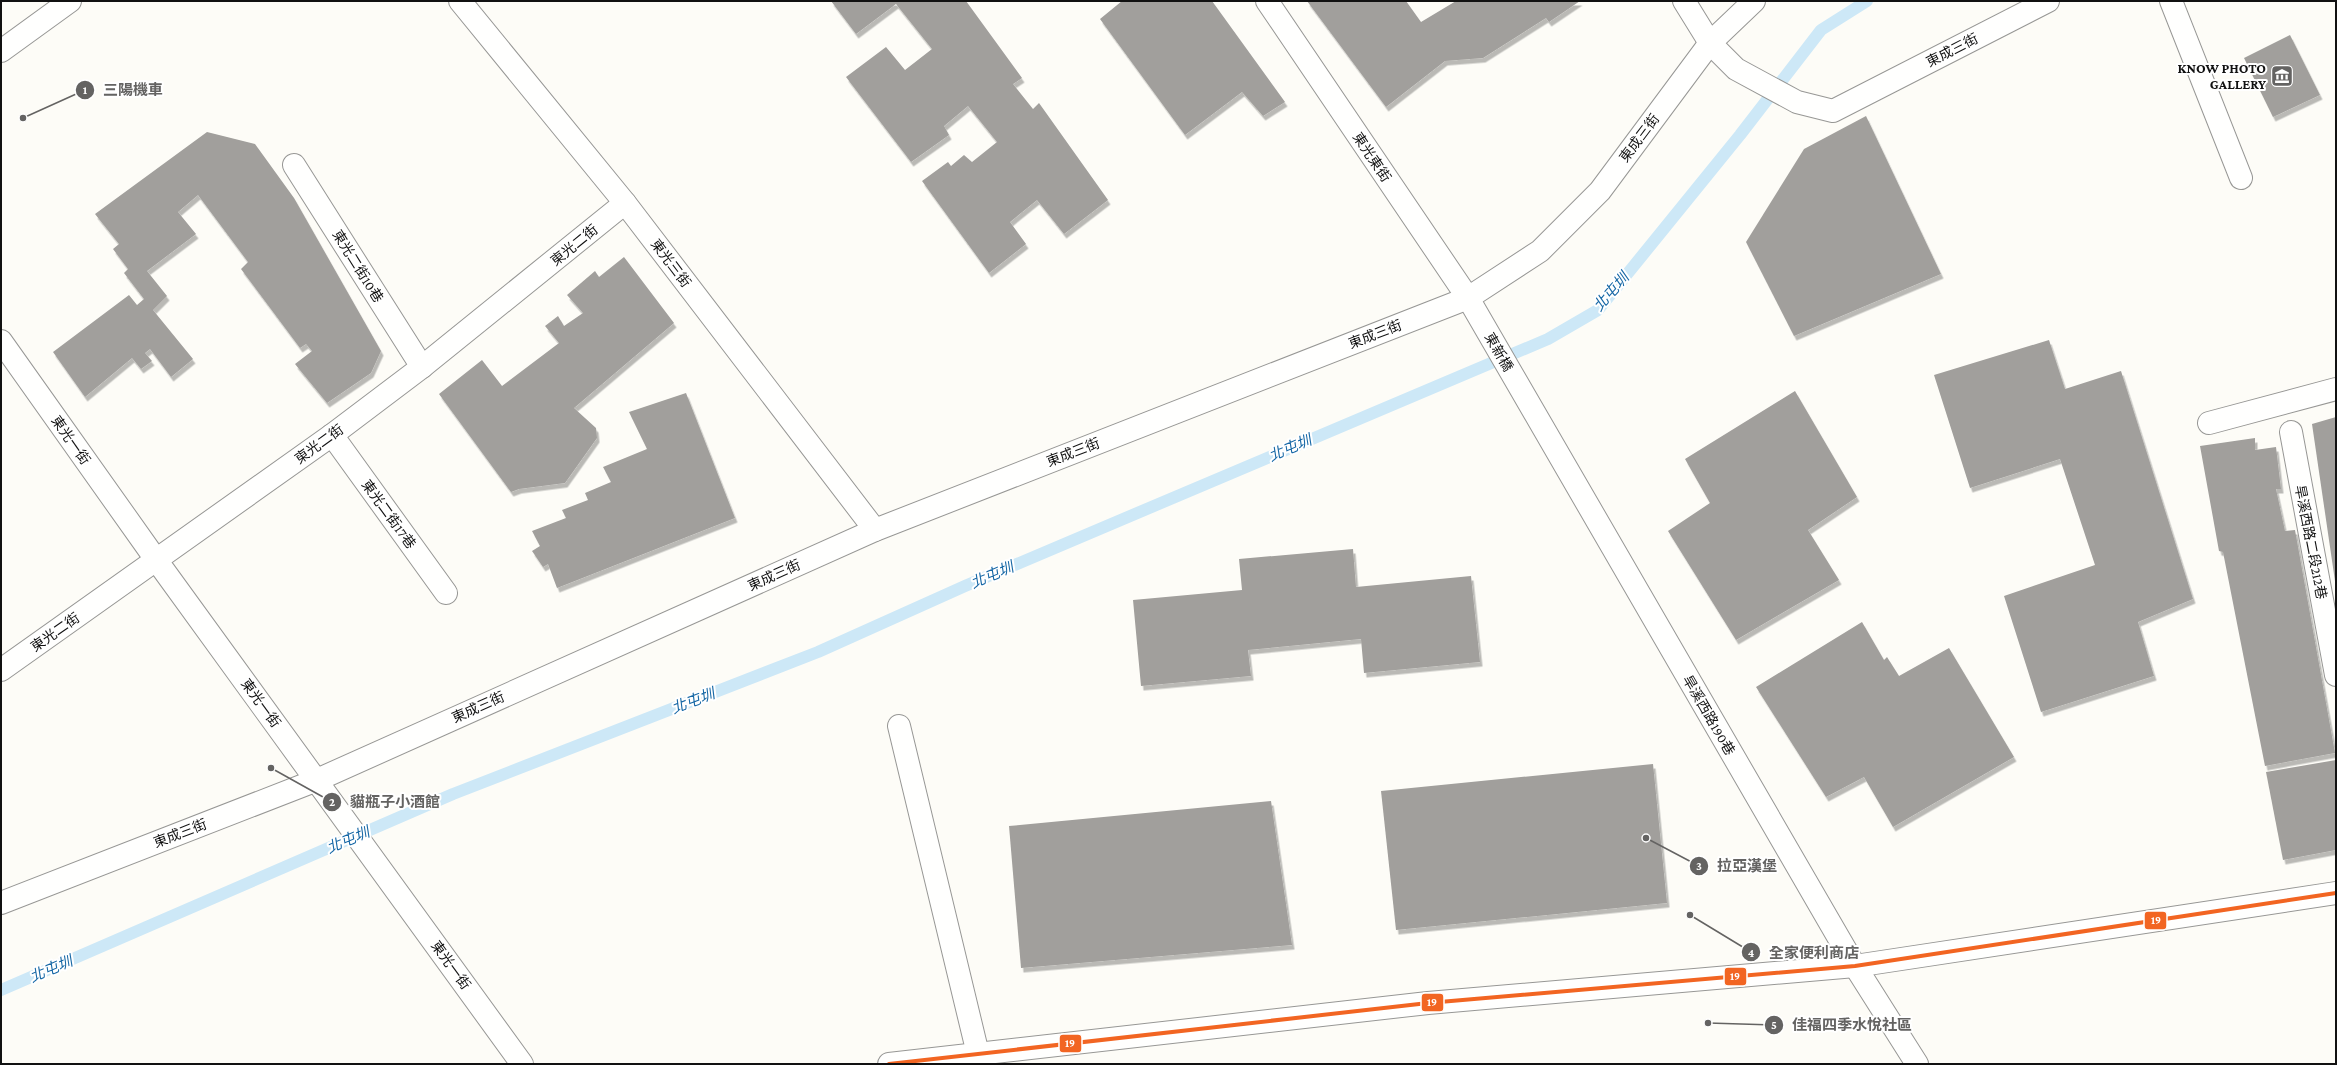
<svg xmlns="http://www.w3.org/2000/svg" width="2337" height="1065" font-family="'Crimson Pro','Noto Sans TC',serif">
<style>
.lines{fill:none;stroke-linecap:round;stroke-linejoin:round}
.stream{stroke:#cde8f7;stroke-width:12}
.building{fill:#a19f9c;filter:url(#shadow)}
.service-casing{stroke:#979795;stroke-width:24}
.minor-casing{stroke:#979795;stroke-width:24}
.tertiary-casing{stroke:#979795;stroke-width:24}
.service{stroke:#fffffe;stroke-width:22}
.minor{stroke:#fffffe;stroke-width:22}
.tertiary{stroke:#fffffe;stroke-width:22}
.bus-1-casing{stroke:#fff;stroke-width:7}
.bus-1{stroke:#f26522;stroke-width:4}
.labels{text-anchor:middle;dominant-baseline:central;stroke-width:4;stroke-linejoin:round;paint-order:stroke}
.street-label{font-size:14px;fill:#111;stroke:#fff}
.poi-label{font-size:14px;font-weight:bold;fill:#111;stroke:#fff;text-anchor:end}
.water-label{font-size:15px;font-style:italic;fill:#1768a6;stroke:#fff}
.leader{fill:none;stroke:#646362;stroke-width:1.5}
.callout-dot{fill:#646362;stroke:#fff;stroke-width:1.5}
.mark-label{font-size:12px;text-anchor:middle;font-weight:bold;fill:#fff}
.callout-label{font-size:15px;text-anchor:middle;font-weight:bold;fill:#646362;stroke:#fff;stroke-width:4;stroke-linejoin:round;paint-order:stroke}
.line-badge{stroke:#fff;stroke-width:1.5}
.badge-label{font-size:11px;text-anchor:middle;font-weight:bold;fill:#fff}
</style>
<defs>
<filter id="shadow"><feDropShadow dx="2.5" dy="4.5" stdDeviation="0" flood-color="#0004"/></filter>
</defs>
<rect width="100%" height="100%" fill="#fdfcf7"/>
<g class="lines">
<!-- stream -->
<path class="stream" d="M 1,990 L 453,794 L 818,652 L 965,586 L 1548,339 L 1598,310 L 1740,135 L 1821,30 L 1867,1"/>
</g>
<!-- building -->
<g class="building">
<path d="M 831,1 L 966,1 L 1022,78 L 1013,84 L 1033,109 L 1039,103 L 1108,200 L 1064,234 L 1037,200 L 1010,222 L 1026,244 L 989,273 L 922,181 L 948,162 L 951,166 L 964,155 L 972,162 L 997,142 L 968,106 L 944,126 L 949,135 L 911,162 L 846,77 L 886,47 L 905,70 L 932,49 L 896,4 L 856,34 Z"/>
<path d="M 1122,1 L 1212,1 L 1285,102 L 1263,116 L 1242,92 L 1185,135 L 1100,19 Z"/>
<path d="M 1307,1 L 1406,1 L 1421,22 L 1456,1 L 1580,1 L 1549,22 L 1546,18 L 1483,58 L 1445,61 L 1386,107 Z"/>
<path d="M 2290,35 L 2320,95 L 2273,117 L 2244,58 Z"/>
<path d="M 1866,116 L 1941,274 L 1794,336 L 1746,242 L 1804,149 Z"/>
<path d="M 207,132 L 255,144 L 294,198 L 381,351 L 371,373 L 327,403 L 295,364 L 312,351 L 306,344 L 300,348 L 241,269 L 248,262 L 198,195 L 178,212 L 196,234 L 147,271 L 167,296 L 153,310 L 193,359 L 171,377 L 150,349 L 145,353 L 152,361 L 141,369 L 132,358 L 85,397 L 53,352 L 129,295 L 137,305 L 144,299 L 124,273 L 128,269 L 113,249 L 119,244 L 95,214 Z"/>
<path d="M 624,257 L 674,323 L 574,408 L 596,428 L 597,438 L 565,483 L 519,489 L 511,492 L 439,394 L 482,360 L 502,386 L 559,343 L 545,326 L 558,316 L 564,326 L 583,313 L 567,295 L 595,271 L 599,277 Z"/>
<path d="M 2049,340 L 2065,389 L 2121,371 L 2193,599 L 2138,622 L 2154,676 L 2041,712 L 2004,596 L 2095,565 L 2060,459 L 1970,488 L 1934,375 Z"/>
<path d="M 1795,391 L 1857,497 L 1808,530 L 1839,580 L 1736,640 L 1668,531 L 1710,503 L 1685,459 Z"/>
<path d="M 686,393 L 735,518 L 557,588 L 548,564 L 543,567 L 532,551 L 540,546 L 532,531 L 566,518 L 562,510 L 588,500 L 585,493 L 611,482 L 603,467 L 647,449 L 629,412 Z"/>
<path d="M 2336,417 L 2336,581 L 2335,581 L 2312,424 Z"/>
<path d="M 2255,438 L 2255,450 L 2276,447 L 2281,489 L 2276,489 L 2285,531 L 2295,530 L 2335,753 L 2265,766 L 2223,552 L 2219,551 L 2200,446 Z"/>
<path d="M 1353,549 L 1356,587 L 1471,576 L 1480,662 L 1364,673 L 1361,639 L 1248,650 L 1251,676 L 1141,686 L 1133,600 L 1242,590 L 1239,559 Z"/>
<path d="M 1862,622 L 1884,660 L 1887,657 L 1899,676 L 1949,648 L 2014,757 L 1893,827 L 1864,777 L 1826,797 L 1756,687 Z"/>
<path d="M 2336,760 L 2336,850 L 2283,860 L 2266,772 Z"/>
<path d="M 1653,764 L 1667,903 L 1396,930 L 1381,791 Z"/>
<path d="M 1271,801 L 1292,945 L 1021,968 L 1009,826 Z"/>
</g>
<g class="lines">
<!-- service casing -->
<g class="service-casing">
<g id="service">
<path d="M 1684,1 L 1710,43 L 1736,69 L 1797,102 L 1833,111 L 2048,1"/>
<path d="M 2171,1 L 2241,178"/>
<path d="M 294,165 L 422,367"/>
<path d="M 2209,423 L 2336,389"/>
<path d="M 2291,432 L 2336,675"/>
<path d="M 332,435 L 446,593"/>
<path d="M 1,670 L 332,435 L 422,367 L 625,203"/>
<path d="M 899,726 L 978,1054"/>
</g>
</g>
<!-- minor casing -->
<g class="minor-casing">
<g id="minor">
<path d="M 460,1 L 625,203 L 875,530"/>
<path d="M 1267,1 L 1468,298 L 1855,966 L 1917,1064"/>
<path d="M 1,341 L 157,561 L 522,1064"/>
<path d="M 1,903 L 317,780 L 875,530 L 1468,298 L 1540,251 L 1600,191 L 1710,43 L 1754,1"/>
<path d="M 889,1064 L 1428,1003 L 1855,966 L 2336,893"/>
</g>
</g>
<!-- tertiary casing -->
<g class="tertiary-casing">
<path id="tertiary" d="M 1,51 L 70,1"/>
</g>
<!-- service -->
<use href="#service" class="service"/>
<!-- minor -->
<use href="#minor" class="minor"/>
<!-- tertiary -->
<use href="#tertiary" class="tertiary"/>
<!-- bus-1 casing -->
<g class="bus-1-casing">
<path id="bus-1" d="M 889,1064 L 1428,1003 L 1855,966 L 2336,893"/>
</g>
<!-- bus-1 -->
<use href="#bus-1" class="bus-1"/>
</g>
<!-- icons -->
<defs>
<g id="museum-square" transform="scale(1.15)"><rect x="-9" y="-9" width="18" height="18" rx="4" fill="#646362" stroke="#fff"/><path d="M0-6L6-3V-2H-6V-3ZM-5-1h2V3h-2ZM-1-1h2V3h-2ZM3-1h2V3H3ZM-6 4H6V6H-6Z" fill="#fff"/></g>
</defs>
<g fill-rule="evenodd">
<use href="#museum-square" x="2282" y="76"/>
</g>
<g class="labels">
<!-- street labels -->
<g class="street-label">
<text transform="translate(1952 50) rotate(-27)">東成三街</text>
<text transform="translate(1639 138) rotate(-53)">東成三街</text>
<text transform="translate(1372 157) rotate(56)">東光東街</text>
<text transform="translate(574 245) rotate(-39)">東光二街</text>
<text transform="translate(671 263) rotate(53)">東光三街</text>
<text transform="translate(358 266) rotate(58)">東光二街10巷</text>
<text transform="translate(1375 334) rotate(-21)">東成三街</text>
<text transform="translate(1499 352) rotate(60)">東新橋</text>
<text transform="translate(71 440) rotate(55)">東光一街</text>
<text transform="translate(319 444) rotate(-36)">東光二街</text>
<text transform="translate(1073 452) rotate(-21)">東成三街</text>
<text transform="translate(389 514) rotate(54)">東光二街17巷</text>
<text transform="translate(2311 542) rotate(79)">旱溪西路二段212巷</text>
<text transform="translate(774 575) rotate(-24)">東成三街</text>
<text transform="translate(55 632) rotate(-35)">東光二街</text>
<text transform="translate(261 703) rotate(54)">東光一街</text>
<text transform="translate(478 707) rotate(-24)">東成三街</text>
<text transform="translate(1709 715) rotate(60)">旱溪西路190巷</text>
<text transform="translate(180 833) rotate(-21)">東成三街</text>
<text transform="translate(451 965) rotate(54)">東光一街</text>
</g>
<!-- poi labels -->
<g class="poi-label">
<text x="2266" y="68">KNOW PHOTO<tspan x="2266" dy="16">GALLERY</tspan></text>
</g>
<!-- water labels -->
<g class="water-label">
<text transform="translate(1611 292) rotate(-49)">北屯圳</text>
<text transform="translate(1290 448) rotate(-23)">北屯圳</text>
<text transform="translate(992 575) rotate(-23)">北屯圳</text>
<text transform="translate(693 701) rotate(-21)">北屯圳</text>
<text transform="translate(348 840) rotate(-23)">北屯圳</text>
<text transform="translate(51 969) rotate(-23)">北屯圳</text>
</g>
</g>
<!-- callouts -->
<path class="leader" d="M23 118L85 90M271 768L332 802M1646 838L1699 866M1690 915L1751 952M1708 1023L1774 1025"/>
<g class="callout-dot">
<circle cx="23" cy="118" r="4"/>
<circle cx="271" cy="768" r="4"/>
<circle cx="1646" cy="838" r="4"/>
<circle cx="1690" cy="915" r="4"/>
<circle cx="1708" cy="1023" r="4"/>
<circle cx="85" cy="90" r="10"/>
<circle cx="332" cy="802" r="10"/>
<circle cx="1699" cy="866" r="10"/>
<circle cx="1751" cy="952" r="10"/>
<circle cx="1774" cy="1025" r="10"/>
</g>
<g class="mark-label">
<text x="85" y="94">1</text>
<text x="332" y="806">2</text>
<text x="1699" y="870">3</text>
<text x="1751" y="957">4</text>
<text x="1774" y="1029">5</text>
</g>
<g class="callout-label">
<text x="133" y="95">三陽機車</text>
<text x="395" y="807">貓瓶子小酒館</text>
<text x="1747" y="871">拉亞漢堡</text>
<text x="1814" y="958">全家便利商店</text>
<text x="1852" y="1030">佳福四季水悅社區</text>
</g>
<g class="line-badge">
<rect x="2144" y="911" width="23" height="19" rx="4" fill="#f26522"/>
<rect x="1724" y="967" width="23" height="19" rx="4" fill="#f26522"/>
<rect x="1421" y="993" width="23" height="19" rx="4" fill="#f26522"/>
<rect x="1059" y="1034" width="23" height="19" rx="4" fill="#f26522"/>
</g>
<g class="badge-label">
<text x="2156" y="924">19</text>
<text x="1735" y="980">19</text>
<text x="1432" y="1006">19</text>
<text x="1070" y="1047">19</text>
</g>
<!-- border -->
<rect width="2337" height="1065" fill="none" stroke="#111111" stroke-width="4"/>
</svg>
